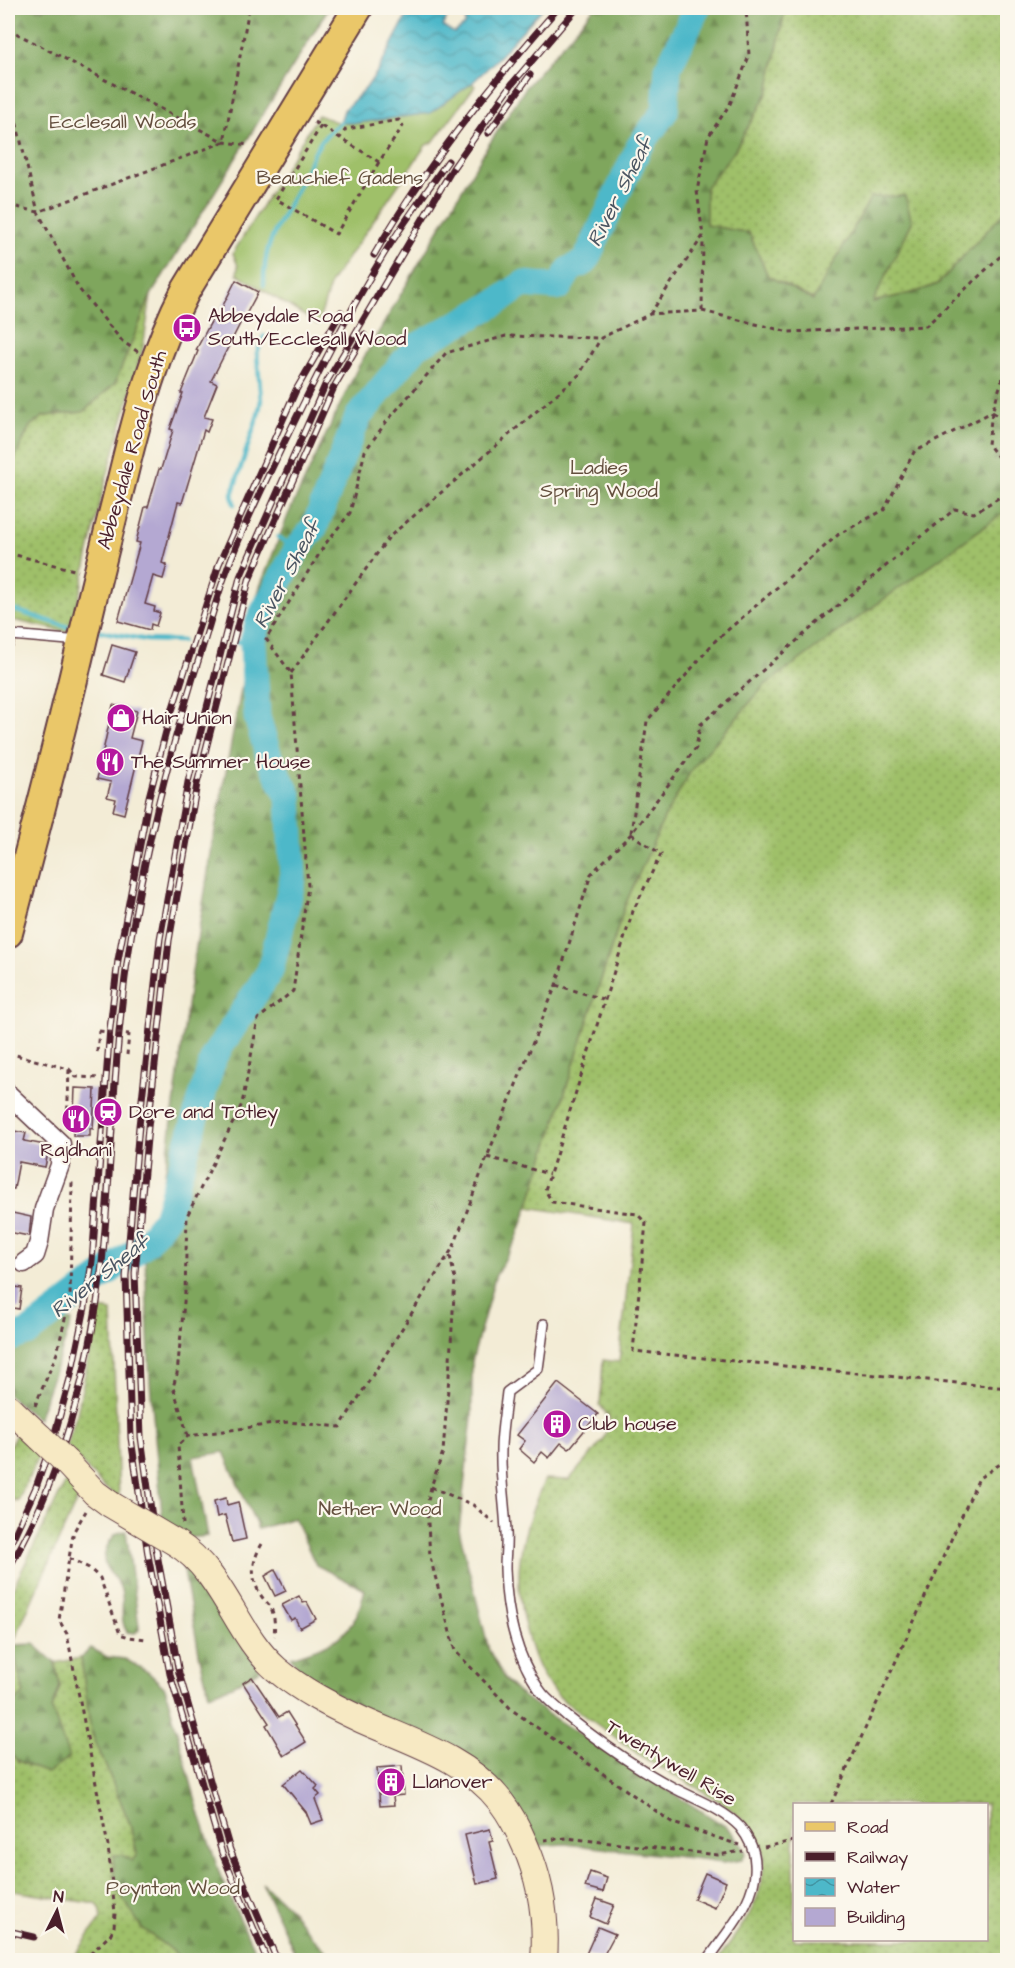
<svg xmlns="http://www.w3.org/2000/svg" width="1015" height="1968" font-family="'Architects Daughter',sans-serif">
<style>
.grass{fill:url(#grass-dots);stroke:#74704a;stroke-width:1.5;fill-rule:evenodd}
.forest{fill:url(#forest-firs);stroke:#646244;stroke-width:1.5}
.garden{fill:#9fc069;stroke:#74704a;stroke-width:1.5}
.water{fill:url(#water-waves);stroke:#4c6c7a;stroke-width:1.5}
.lines{fill:none;stroke-linecap:round;stroke-linejoin:round}
.stream{stroke:#4db8c9;stroke-width:4.5}
.river{stroke:#4db8c9;stroke-width:27}
.building{fill:#b4a8d2}
.lane-casing{stroke:#633e45;stroke-width:12}
.street-casing{stroke:#633e45;stroke-width:21}
.secondary-casing{stroke:#633e45;stroke-width:28}
.primary-casing{stroke:#633e45;stroke-width:32}
.path{stroke:#633e45;stroke-width:3;stroke-dasharray:4.5 4.5;stroke-linecap:butt}
.lane{stroke:#fff;stroke-width:9}
.street{stroke:#fff;stroke-width:18}
.secondary{stroke:#f7e9c3;stroke-width:26}
.primary{stroke:#eac769;stroke-width:28}
.rail-casing{stroke:#4a1f2b;stroke-width:7}
.rail{stroke:#fbf7ec;stroke-width:4.5;stroke-dasharray:14;stroke-linecap:butt}
.secondary-bridge-casing{stroke:#633e45;stroke-width:28;stroke-linecap:butt}
.path-bridge{stroke:#633e45;stroke-width:3;stroke-dasharray:4.5 4.5;stroke-linecap:butt}
.secondary-bridge{stroke:#f7e9c3;stroke-width:26}
.labels{text-anchor:middle;dominant-baseline:central;stroke-width:4.5;stroke-linejoin:round;paint-order:stroke}
.park-label{font-size:20px;fill:#644f3e;stroke:#fbf7ec}
.poi-label{font-size:20px;fill:#4a1f2b;stroke:#fbf7ec;text-anchor:start}
.street-label{font-size:20px;fill:#4a1f2b;stroke:#fbf7ec}
.water-label{font-size:21px;font-style:italic;fill:#4b5562;stroke:#fbf7ec}
</style>
<defs>
<pattern id="grass-dots" width="8" height="8" patternUnits="userSpaceOnUse" patternTransform="scale(1.5)"><rect width="8" height="8" fill="#9fc069"/><path d="M2 2h.1M6 6h.1" fill="none" stroke="#849b57" stroke-width="1.8" stroke-linecap="round"/></pattern>
<pattern id="forest-firs" width="22" height="20" patternUnits="userSpaceOnUse" patternTransform="scale(1.5)"><rect width="22" height="20" fill="#7fa65d"/><path d="M5 1l3.5 6h-7zM16 11l3.5 6h-7z" fill="#6a874d"/></pattern>
<pattern id="water-waves" width="16" height="10" patternUnits="userSpaceOnUse" patternTransform="scale(1.5)"><rect width="16" height="10" fill="#4db8c9"/><path d="M0 5q4-4 8 0t8 0" fill="none" stroke="#4295a3"/></pattern>
</defs>
<rect width="100%" height="100%" fill="#fbf7ec"/>
<filter id="ink" filterUnits="userSpaceOnUse"><feTurbulence type="fractalNoise" baseFrequency=".0167" numOctaves="2"/><feDisplacementMap in="SourceGraphic" scale="12" xChannelSelector="R" yChannelSelector="G"/><feConvolveMatrix kernelMatrix="1 2 1 2 8 2 1 2 1" color-interpolation-filters="sRGB"/></filter>
<filter id="wash" filterUnits="userSpaceOnUse"><feTurbulence type="fractalNoise" baseFrequency=".008" numOctaves="4" result="noise"/><feDisplacementMap in="SourceGraphic" scale="24" xChannelSelector="R" yChannelSelector="G"/><feGaussianBlur stdDeviation="1.35" result="paint"/><feColorMatrix in="noise" values="0 0 0 0 0 0 0 0 0 0 0 0 0 0 0 0 0 1.4 0 .05"/><feComposite in="paint" operator="in"/></filter>
<g filter="url(#wash)">
<rect width="100%" height="100%" fill="#f3ecd6"/>
<!-- grass -->
<g class="grass">
<path d="M 791,8 L 1007,8 L 1007,209 L 938,284 L 916,292 L 872,302 L 912,222 L 871,197 L 814,300 L 768,276 L 749,233 L 706,225 L 706,187 L 734,151 L 768,92 L 784,15 Z"/>
<path d="M 151,295 L 143,348 L 102,494 L 71,633 L 8,619 L 8,473 L 30,426 L 44,416 L 83,412 L 115,383 Z"/>
<path d="M 1007,510 L 1007,1960 L 718,1960 C 738,1929 758,1912 763,1873 C 764,1866 765,1858 763,1850 C 756,1820 712,1797 687,1782 C 673,1774 657,1767 644,1758 C 625,1745 607,1731 588,1718 C 575,1709 559,1699 550,1686 C 539,1673 534,1658 529,1641 C 510,1581 519,1536 545,1479 L 569,1480 L 604,1439 L 610,1419 L 600,1405 L 603,1360 L 619,1362 L 634,1224 L 528,1207 L 625,905 L 664,818 L 692,769 L 765,685 ZM 794,1804 L 986,1804 L 986,1940 L 794,1940 Z"/>
<path d="M 98,1309 L 112,1311 L 119,1498 L 104,1487 L 66,1446 L 77,1414 Z"/>
<path d="M 18,1431 L 40,1453 L 18,1501 L 14,1499 L 8,1511 L 8,1449 Z"/>
<path d="M 67,1479 L 81,1491 L 12,1645 L 24,1693 L 8,1709 L 8,1598 Z"/>
<path d="M 81,1658 L 91,1731 L 130,1824 L 137,1855 L 133,1862 L 127,1857 L 141,1927 L 176,1954 L 173,1960 L 72,1960 L 101,1918 C 102,1912 101,1907 96,1904 L 8,1890 L 8,1749 L 18,1762 L 52,1709 L 60,1686 L 55,1663 Z"/>
</g>
<!-- forest -->
<g class="forest">
<path d="M 8,8 L 329,8 L 151,295 L 115,383 L 83,412 L 44,416 L 30,426 L 8,473 Z"/>
<path d="M 594,8 L 791,8 L 784,15 L 768,92 L 734,151 L 706,187 L 706,225 L 749,233 L 768,276 L 813,300 L 871,197 L 905,196 L 912,222 L 873,302 L 916,292 L 938,284 L 1007,209 L 1007,510 L 765,685 L 692,769 L 664,818 L 625,905 L 528,1207 L 516,1240 L 495,1277 L 472,1361 L 472,1417 L 459,1530 L 489,1650 L 505,1680 L 517,1692 L 549,1715 L 725,1826 C 734,1834 741,1842 746,1853 L 741,1860 L 723,1863 L 709,1860 L 565,1844 L 535,1846 L 523,1818 C 470,1782 417,1745 364,1709 C 340,1693 305,1685 291,1657 C 314,1650 339,1644 353,1622 C 359,1613 362,1600 365,1590 L 316,1565 L 294,1518 L 258,1529 L 224,1452 L 193,1457 L 208,1536 L 187,1538 L 163,1525 L 150,1382 L 145,1256 L 162,1196 L 189,991 L 213,841 L 244,674 L 244,642 L 260,587 L 288,515 L 357,369 L 486,149 L 526,87 Z"/>
<path d="M 48,1317 L 72,1321 L 38,1419 L 8,1395 L 8,1339 L 29,1332 Z"/>
<path d="M 126,1531 L 139,1626 L 139,1630 L 135,1633 L 127,1632 C 119,1620 124,1608 122,1595 C 120,1580 112,1578 106,1567 C 100,1557 109,1540 117,1533 C 119,1533 125,1531 126,1531 Z"/>
<path d="M 182,1561 L 197,1576 L 260,1670 L 232,1686 L 209,1694 L 200,1658 Z"/>
<path d="M 34,1644 L 55,1663 L 60,1686 L 52,1709 L 69,1758 L 48,1773 C 2,1757 7,1756 8,1709 L 24,1693 L 12,1645 Z"/>
<path d="M 91,1648 L 107,1657 L 125,1659 L 148,1672 L 165,1688 L 199,1812 L 221,1878 L 259,1960 L 173,1960 L 176,1954 L 141,1927 L 115,1886 L 113,1855 L 122,1855 L 132,1861 L 137,1854 L 130,1824 L 91,1731 L 81,1658 Z"/>
<path d="M 262,1883 L 290,1909 L 312,1937 L 335,1960 L 298,1960 Z"/>
</g>
<!-- garden -->
<path class="garden" d="M 472,83 L 475,86 L 433,142 L 426,145 L 331,282 L 318,324 L 237,274 L 238,266 L 233,253 L 318,115 L 339,123 L 358,123 L 430,113 Z"/>
<!-- water -->
<path class="water" d="M 411,8 L 451,8 L 443,26 L 454,33 L 465,25 L 466,14 L 455,8 L 543,8 L 494,62 L 472,83 L 430,113 L 358,123 L 340,123 L 344,110 L 366,88 L 377,72 Z"/>
<g class="lines">
<!-- stream -->
<g class="stream">
<path d="M 264,285 C 264,271 265,256 270,243 C 277,224 288,207 297,189 C 310,164 315,140 340,123"/>
<path d="M 234,504 L 232,494 L 258,415 L 261,401 L 257,353 L 264,336"/>
<path d="M 278,537 L 297,549"/>
<path d="M 8,608 L 71,628"/>
<path d="M 100,631 L 147,640 L 182,641"/>
<path d="M 236,642 L 253,642"/>
</g>
<!-- river -->
<path class="river" d="M 8,1339 L 29,1332 L 146,1243 L 166,1218 L 214,1056 L 270,971 L 293,879 L 289,797 L 269,757 L 257,717 L 253,642 L 259,620 L 297,549 L 314,528 L 358,417 L 417,346 L 496,303 L 523,284 L 559,287 L 570,269 L 585,262 L 639,147 L 665,111 L 668,68 L 697,8"/>
</g>
<g id="blocks">
<!-- building -->
<g class="building">
<path d="M 236,280 L 258,292 L 244,318 L 243,318 L 211,381 L 217,384 L 204,417 L 212,419 L 207,432 L 204,430 L 182,503 L 178,502 L 162,563 L 167,565 L 163,579 L 153,576 L 145,604 L 155,607 L 154,611 L 160,613 L 156,626 L 151,624 L 150,630 L 118,621 L 140,543 L 136,542 L 145,507 L 148,507 L 159,469 L 161,469 L 173,430 L 170,429 L 183,393 L 181,393 L 198,351 L 196,350 L 212,320 L 215,321 Z"/>
<path d="M 112,645 L 135,652 L 125,682 L 103,675 Z"/>
<path d="M 113,705 L 137,711 L 130,738 L 142,741 L 124,814 L 113,811 L 116,799 L 107,797 L 111,782 L 97,779 Z"/>
<path d="M 75,1088 L 95,1089 L 93,1129 L 90,1128 L 90,1136 L 73,1136 Z"/>
<path d="M 8,1130 L 26,1133 L 24,1141 L 45,1145 L 49,1148 L 45,1167 L 19,1162 L 14,1189 L 8,1189 Z"/>
<path d="M 8,1212 L 31,1217 L 29,1236 L 8,1232 Z"/>
<path d="M 8,1286 L 22,1288 L 19,1309 L 8,1307 Z"/>
<path d="M 558,1383 L 598,1414 L 569,1449 L 561,1443 L 549,1458 L 542,1452 L 534,1462 L 519,1449 L 525,1441 L 517,1435 Z"/>
<path d="M 226,1498 L 227,1505 L 238,1502 L 246,1539 L 232,1542 L 225,1515 L 217,1517 L 214,1501 Z"/>
<path d="M 275,1570 L 286,1591 L 275,1596 L 265,1576 Z"/>
<path d="M 299,1596 L 303,1603 L 307,1602 L 316,1619 L 300,1628 L 295,1618 L 291,1620 L 282,1605 Z"/>
<path d="M 252,1677 L 279,1717 L 287,1712 L 306,1742 L 284,1756 L 266,1725 L 269,1723 L 243,1683 Z"/>
<path d="M 402,1766 L 404,1795 L 393,1796 L 394,1805 L 380,1806 L 377,1768 Z"/>
<path d="M 302,1769 L 318,1786 L 315,1789 L 320,1795 L 315,1799 L 323,1820 L 311,1824 L 306,1812 L 283,1784 Z"/>
<path d="M 490,1829 L 493,1841 L 489,1842 L 498,1879 L 477,1884 L 465,1835 Z"/>
<path d="M 590,1872 L 607,1878 L 603,1892 L 585,1887 Z"/>
<path d="M 705,1873 L 726,1882 L 715,1908 L 694,1899 Z"/>
<path d="M 597,1899 L 614,1905 L 606,1924 L 590,1917 Z"/>
<path d="M 598,1927 L 615,1934 L 601,1960 L 586,1954 Z"/>
</g>
</g>
</g>
<g filter="url(#ink)">
<use href="#blocks" fill-opacity="0" stroke="#633e45" stroke-width="1.5"/>
<g class="lines">
<!-- lane casing -->
<g class="lane-casing">
<g id="lane">
<path d="M 8,645 L 11,635 L 80,641"/>
<path d="M 544,1324 L 538,1369 L 507,1392 C 505,1411 501,1431 501,1450 C 500,1477 505,1505 506,1532 C 507,1544 505,1556 505,1568 C 506,1610 515,1654 539,1689 C 546,1700 558,1708 568,1717 C 601,1743 636,1768 674,1788 C 695,1799 723,1809 740,1827 C 748,1837 755,1851 755,1864 C 758,1901 726,1932 708,1960"/>
</g>
</g>
<!-- street casing -->
<g class="street-casing">
<path id="street" d="M 8,1094 L 61,1144 L 60,1165 L 44,1209 L 39,1242 L 35,1255 L 24,1263"/>
</g>
<!-- secondary casing -->
<g class="secondary-casing">
<g id="secondary">
<path d="M 8,1407 L 41,1438"/>
<path d="M 66,1462 L 95,1493 L 110,1504"/>
<path d="M 176,1543 C 224,1573 235,1633 276,1669 C 302,1691 332,1706 362,1720 C 411,1742 467,1758 501,1802 C 511,1815 519,1831 525,1845 C 542,1883 547,1920 544,1960"/>
</g>
</g>
<!-- primary casing -->
<g class="primary-casing">
<path id="primary" d="M 8,933 C 34,834 61,734 84,633 C 96,582 109,530 122,479 C 138,413 155,349 186,290 L 358,8"/>
</g>
<!-- path -->
<g class="path">
<path d="M 8,29 L 224,142 L 249,145"/>
<path d="M 8,88 L 38,212 L 79,289 L 122,341 L 138,352"/>
<path d="M 314,122 L 321,126 L 379,162 L 403,126 L 399,120 L 346,129 L 340,138"/>
<path d="M 321,126 L 276,199 L 336,234 L 379,162"/>
<path d="M 8,205 L 38,212 L 224,142 L 249,8"/>
<path d="M 702,311 L 703,238"/>
<path d="M 650,314 L 703,236 L 697,191 L 708,137 L 730,104 L 749,56 L 746,8"/>
<path d="M 1008,361 L 992,412 L 988,444 L 1008,470"/>
<path d="M 992,412 L 1008,421"/>
<path d="M 8,553 L 78,571"/>
<path d="M 291,673 L 389,537 L 579,375 L 601,338 L 650,314 L 702,311 L 789,332 L 926,326 L 1008,249"/>
<path d="M 631,833 L 647,721 L 715,641 L 839,534 L 884,510 L 914,452 L 992,412"/>
<path d="M 631,834 L 661,854 L 633,911 L 545,1190 L 552,1202 L 637,1214 L 646,1223 L 633,1351 L 1008,1388"/>
<path d="M 556,985 L 606,1000"/>
<path d="M 97,1052 L 99,1031"/>
<path d="M 8,1053 L 69,1069 L 76,1077 L 101,1078"/>
<path d="M 127,1055 L 129,1034"/>
<path d="M 67,1128 L 69,1069"/>
<path d="M 487,1157 L 549,1174"/>
<path d="M 450,1256 L 455,1279 L 449,1376 L 443,1452 L 431,1487 L 427,1506 L 430,1557 L 455,1651 L 512,1710 L 673,1823 L 739,1845"/>
<path d="M 35,1406 L 57,1353 L 70,1298 L 72,1182"/>
<path d="M 188,1436 L 173,1387 L 177,1374 L 185,1292 L 187,1216 L 242,1104 L 258,1019 L 293,991 L 308,886 L 291,673 L 266,639 L 326,543 L 350,513 L 365,451 L 387,421 L 446,353 L 506,336 L 601,338"/>
<path d="M 431,1487 L 473,1505 L 494,1523"/>
<path d="M 183,1524 L 178,1445 L 188,1436 L 288,1422 L 340,1427 L 454,1246 L 487,1157 L 556,985 L 591,874 L 631,834 L 696,748 L 700,725 L 824,617 L 955,509 L 974,513 L 1008,492"/>
<path d="M 262,1544 C 251,1562 250,1579 262,1597 C 265,1601 269,1604 271,1608 C 275,1617 275,1627 274,1636"/>
<path d="M 69,1558 L 89,1568 L 100,1578 L 120,1634 L 129,1637 L 147,1639"/>
<path d="M 831,1804 L 979,1478 L 1008,1459"/>
<path d="M 544,1840 L 567,1838 L 718,1855 L 743,1851"/>
<path d="M 764,1847 L 794,1841"/>
<path d="M 84,1960 L 110,1935 L 114,1927 L 115,1913 L 108,1846 L 67,1634 L 59,1620 L 72,1540 L 74,1531 L 86,1511"/>
</g>
<!-- lane -->
<use href="#lane" class="lane"/>
<!-- street -->
<use href="#street" class="street"/>
<!-- secondary -->
<use href="#secondary" class="secondary"/>
<!-- primary -->
<use href="#primary" class="primary"/>
<!-- rail casing -->
<g class="rail-casing">
<g id="rail">
<path d="M 488,133 L 530,75"/>
<path d="M 374,255 C 426,165 490,86 558,8"/>
<path d="M 8,1549 L 36,1487 L 55,1433 L 71,1375 L 85,1307 L 92,1261 L 110,1028 L 118,960 L 149,797 L 169,720 L 219,564 L 296,390 L 341,312"/>
<path d="M 8,1569 C 60,1484 92,1362 102,1263 C 112,1163 113,1062 127,963 C 143,856 169,752 202,649 C 210,623 217,596 227,570 C 242,528 263,487 282,447 C 314,381 346,316 384,254 C 404,222 426,192 448,161"/>
<path d="M 8,1931 L 34,1937"/>
<path d="M 267,1960 L 222,1853 L 170,1674 L 148,1555 L 131,1438 L 126,1276 L 139,1126 L 160,939 L 188,782 L 240,577 L 326,383 L 453,168 L 512,84 L 577,8"/>
<path d="M 277,1960 L 230,1850 L 179,1673 L 157,1554 L 141,1437 L 135,1273 L 148,1127 L 169,941 L 197,784 L 249,580 L 334,387 L 364,335"/>
</g>
</g>
<!-- rail -->
<use href="#rail" class="rail"/>
<!-- secondary-bridge casing -->
<g class="secondary-bridge-casing">
<g id="secondary-bridge">
<path d="M 41,1438 L 66,1462"/>
<path d="M 110,1504 L 176,1543"/>
</g>
</g>
<!-- path-bridge -->
<path class="path-bridge" d="M 99,1031 L 129,1034"/>
<!-- secondary-bridge -->
<use href="#secondary-bridge" class="secondary-bridge"/>
</g>
</g>
<!-- icons -->
<defs>
<g id="bus-disc" transform="scale(1.5)"><circle r="9.5" fill="#b5179e" stroke="#fbf7ec"/><path d="M-5-6H5V4H4V6H2V4H-2V6H-4V4H-5ZM-3.5-4V0h7V-4ZM-3.5 1.2v1.5H-2V1.2ZM2 1.2v1.5H3.5V1.2Z" fill="#fff"/></g>
<g id="shop-disc" transform="scale(1.5)"><circle r="9.5" fill="#b5179e" stroke="#fbf7ec"/><path d="M-5-2.5h2.3a2.7 3.5 0 0 1 5.4 0H5L5.5 6h-11ZM-1.5-2.5h3a1.5 2.3 0 0 0-3 0Z" fill="#fff"/></g>
<g id="restaurant-disc" transform="scale(1.5)"><circle r="9.5" fill="#b5179e" stroke="#fbf7ec"/><path d="M-5-6h1v4h1v-4h1v4h1v-4h1v5L-1.5 .5V6h-2V.5L-5-1ZM5-6V6H3V1.5H1.5Q1.5-4 5-6Z" fill="#fff"/></g>
<g id="station-disc" transform="scale(1.5)"><circle r="9.5" fill="#b5179e" stroke="#fbf7ec"/><path d="M-3-6H3Q5-6 5-4V2Q5 4 3 4L4.5 6H3L1.5 4h-3L-3 6H-4.5L-3 4Q-5 4-5 2V-4Q-5-6-3-6ZM-3.5-4v3h7v-3ZM-3.5 1v1.5H-2V1ZM2 1v1.5H3.5V1Z" fill="#fff"/></g>
<g id="building-disc" transform="scale(1.5)"><circle r="9.5" fill="#b5179e" stroke="#fbf7ec"/><path d="M-4-6H4V6H1V3H-1V6H-4ZM-2.5-4.3h1.7v1.8h-1.7ZM.8-4.3h1.7v1.8H.8ZM-2.5-1h1.7V.8h-1.7ZM.8-1h1.7V.8H.8Z" fill="#fff"/></g>
</defs>
<g fill-rule="evenodd">
<use href="#bus-disc" x="187" y="328"/>
<use href="#shop-disc" x="121" y="718"/>
<use href="#restaurant-disc" x="110" y="762"/>
<use href="#station-disc" x="108" y="1112"/>
<use href="#restaurant-disc" x="76" y="1119"/>
<use href="#building-disc" x="557" y="1424"/>
<use href="#building-disc" x="391" y="1782"/>
</g>
<g class="labels">
<!-- park labels -->
<g class="park-label">
<text x="123" y="122">Ecclesall Woods</text>
<text x="340" y="178">Beauchief Gadens</text>
<text x="599" y="468">Ladies<tspan x="599" dy="23">Spring Wood</tspan></text>
<text x="380" y="1509">Nether Wood</text>
<text x="173" y="1888">Poynton Wood</text>
</g>
<!-- poi labels -->
<g class="poi-label">
<text x="208" y="316">Abbeydale Road<tspan x="208" dy="23">South/Ecclesall Wood</tspan></text>
<text x="142" y="718">Hair Union</text>
<text x="131" y="762">The Summer House</text>
<text x="129" y="1112">Dore and Totley</text>
<text x="76" y="1150" text-anchor="middle">Rajdhani</text>
<text x="578" y="1424">Club house</text>
<text x="412" y="1782">Llanover</text>
</g>
<!-- street labels -->
<g class="street-label">
<text transform="translate(132 450) rotate(-74)">Abbeydale Road South</text>
<text transform="translate(671 1763) rotate(31)">Twentywell Rise</text>
</g>
<!-- water labels -->
<g class="water-label">
<text transform="translate(620 192) rotate(-63)">River Sheaf</text>
<text transform="translate(287 574) rotate(-62)">River Sheaf</text>
<text transform="translate(100 1276) rotate(-39)">River Sheaf</text>
</g>
</g>
<!-- margin -->
<rect width="1015" height="1968" fill="none" stroke="#fbf7ec" stroke-width="30"/>
<!-- legend -->
<rect x="793" y="1803" width="195" height="138" fill="#fbf7ec" stroke="#b4a19f" stroke-width="1.5"/>
<rect x="805" y="1822" width="30" height="9" fill="#eac769" stroke="#b4a19f" stroke-width="1.5"/>
<text x="847" y="1833" font-size="18" fill="#4a1f2b">Road</text>
<rect x="805" y="1852" width="30" height="9" fill="#4a1f2b" stroke="#b4a19f" stroke-width="1.5"/>
<text x="847" y="1863" font-size="18" fill="#4a1f2b">Railway</text>
<rect x="805" y="1878" width="30" height="18" fill="url(#water-waves)" stroke="#b4a19f" stroke-width="1.5"/>
<text x="847" y="1893" font-size="18" fill="#4a1f2b">Water</text>
<rect x="805" y="1908" width="30" height="18" fill="#b4a8d2" stroke="#b4a19f" stroke-width="1.5"/>
<text x="847" y="1923" font-size="18" fill="#4a1f2b">Building</text>
<!-- north arrow -->
<g transform="translate(57 1911) rotate(6)" stroke="#fbf7ec" stroke-width="4.5" paint-order="stroke">
<path d="M0-4.5L10 22L0 15L-10 22Z" fill="#4a1f2b"/>
<text y="-9" font-size="16" font-weight="bold" text-anchor="middle" fill="#4a1f2b">N</text>
</g>
</svg>
